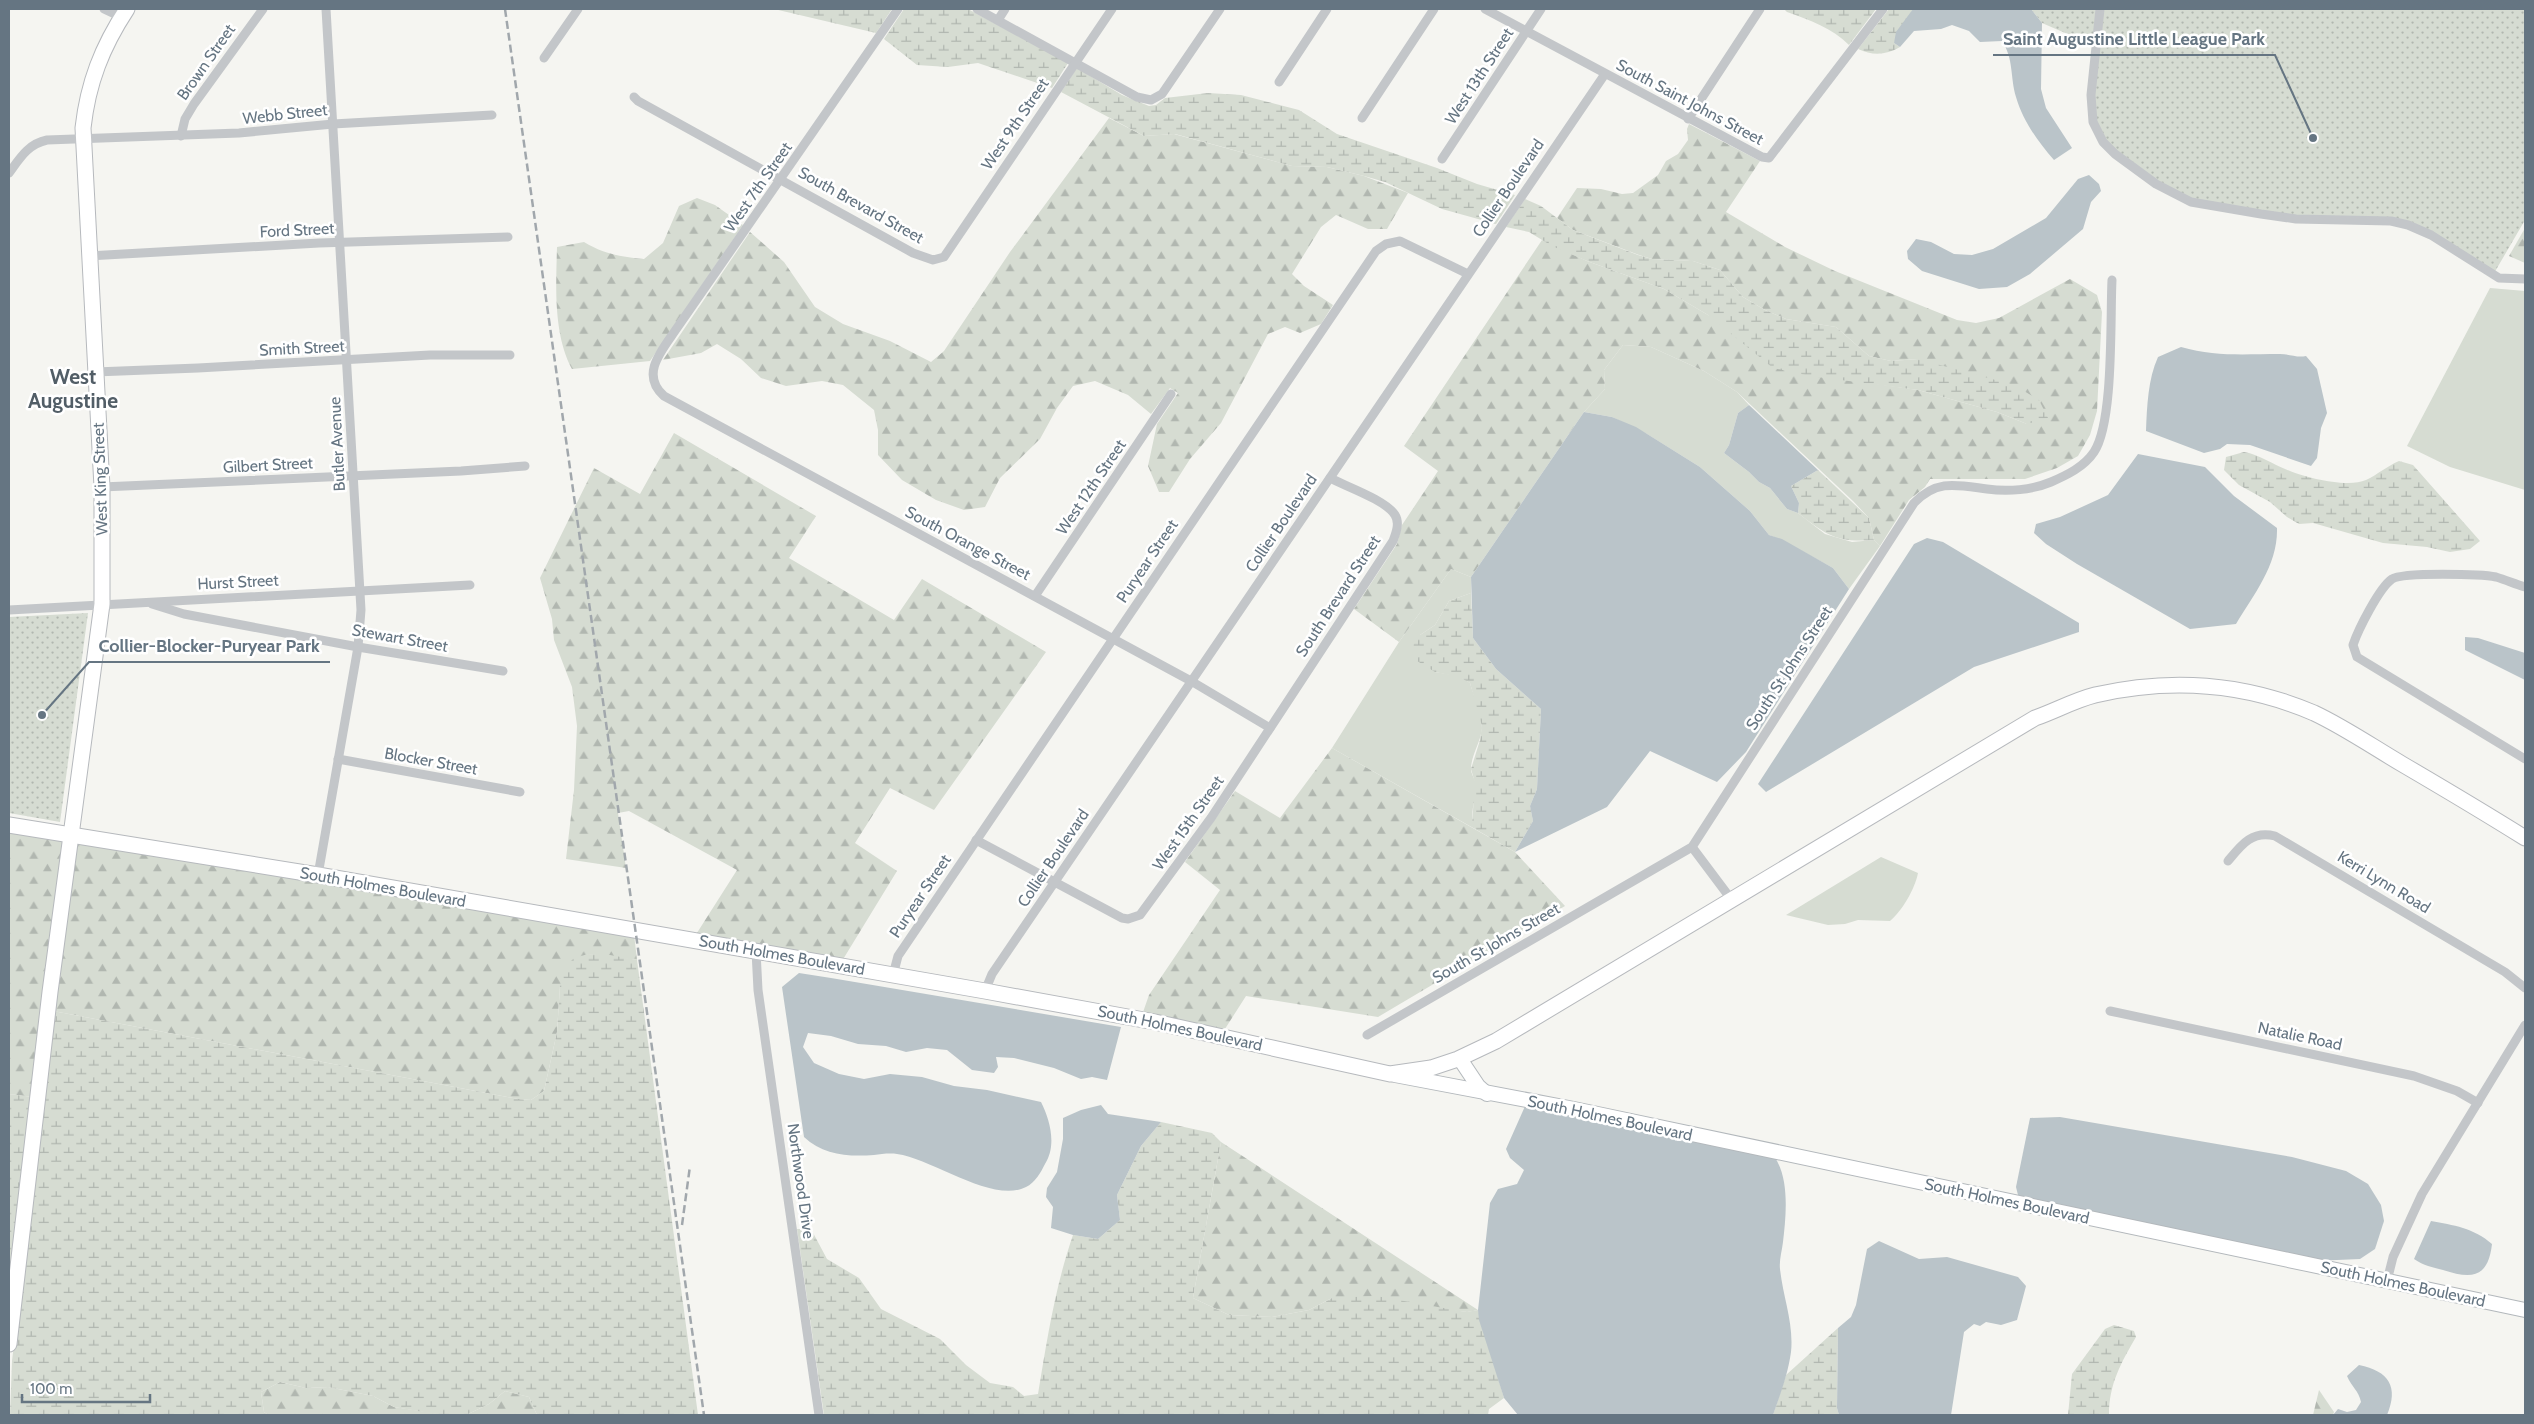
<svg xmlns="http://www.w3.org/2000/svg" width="2534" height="1424" font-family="Cabin,sans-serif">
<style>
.green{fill:#d6dcd2}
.forest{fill:url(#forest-firs)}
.wetland{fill:url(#wetland-marsh)}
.park{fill:url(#park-dots)}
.water{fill:#bac4c9}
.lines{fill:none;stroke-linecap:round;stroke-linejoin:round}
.secondary-casing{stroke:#b3b8bc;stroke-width:16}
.primary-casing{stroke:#b6b9bd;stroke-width:17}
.street{stroke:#c3c6c9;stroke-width:9}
.secondary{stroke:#fff;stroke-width:14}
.primary{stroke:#fff;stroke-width:15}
.rail{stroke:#a1a7ac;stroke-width:2.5;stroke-dasharray:8 4;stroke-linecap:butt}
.labels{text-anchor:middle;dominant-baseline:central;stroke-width:5;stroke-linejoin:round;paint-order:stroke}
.street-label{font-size:16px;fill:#657582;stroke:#fff}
.district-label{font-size:21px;font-weight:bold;fill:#525e67;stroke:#fff}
.leader{fill:none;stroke:#657582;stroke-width:2}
.callout-dot{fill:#657582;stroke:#fff;stroke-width:2}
.callout-label{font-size:18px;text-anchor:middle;font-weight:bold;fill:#657582;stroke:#fff;stroke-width:5;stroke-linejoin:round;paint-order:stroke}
</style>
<defs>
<pattern id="forest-firs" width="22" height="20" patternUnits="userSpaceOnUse" patternTransform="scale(1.25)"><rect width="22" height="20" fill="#d6dcd2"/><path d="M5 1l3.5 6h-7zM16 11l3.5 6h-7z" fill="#b1b7b0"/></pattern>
<pattern id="wetland-marsh" width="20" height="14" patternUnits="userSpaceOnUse" patternTransform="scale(1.25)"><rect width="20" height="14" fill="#d6dcd2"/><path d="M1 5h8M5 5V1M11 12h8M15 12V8" fill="none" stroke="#b1b7b0"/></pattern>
<pattern id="park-dots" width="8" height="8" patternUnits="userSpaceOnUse" patternTransform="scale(1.25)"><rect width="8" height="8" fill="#d6dcd2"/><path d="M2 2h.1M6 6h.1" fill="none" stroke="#b1b7b0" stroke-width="1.8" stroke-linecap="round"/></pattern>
</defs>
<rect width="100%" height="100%" fill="#f5f5f1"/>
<!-- green -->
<g class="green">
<path d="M 2490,288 L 2525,291 L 2525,490 L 2450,467 L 2407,446 Z"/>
<path d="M 1623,345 L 1651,347 L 1704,371 L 1737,392 L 1749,405 L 1738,413 L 1729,445 L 1724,453 L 1749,472 L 1759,482 L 1770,488 L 1787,509 L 1798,513 L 1825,534 L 1852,542 L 1874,540 L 1880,546 L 1849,589 L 1833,568 L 1782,540 L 1769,535 L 1750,511 L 1700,467 L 1647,434 L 1612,417 L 1584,412 L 1605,389 L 1604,370 Z"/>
<path d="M 1451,569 L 1471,577 L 1471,593 L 1449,601 L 1435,625 L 1420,635 L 1435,672 L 1459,676 L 1470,683 C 1474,697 1482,714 1482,728 C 1481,742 1471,755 1471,769 C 1471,774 1475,779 1476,784 C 1477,800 1468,813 1475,829 L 1332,748 L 1399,642 Z"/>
<path d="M 1881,857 L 1918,873 C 1915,889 1902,911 1890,921 L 1858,920 L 1845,924 L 1828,925 L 1786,915 Z"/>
</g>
<!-- forest -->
<g class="forest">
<path d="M 1109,118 L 1144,136 L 1174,134 L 1292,166 L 1327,167 L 1364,176 L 1408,193 L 1387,229 L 1368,229 L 1336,215 L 1321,227 L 1292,274 L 1304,286 L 1333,305 L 1321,324 L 1300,333 L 1285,327 L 1268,334 L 1221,423 L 1190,459 L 1169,492 L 1159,492 L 1148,466 L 1157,424 L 1178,393 L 1170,388 L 1151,414 L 1128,395 L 1095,381 L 1073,386 L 1057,408 L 1040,439 L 1000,478 L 985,507 L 964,510 L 936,500 L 902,480 L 878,455 L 878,430 L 874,410 L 843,385 L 822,381 L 786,386 L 761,378 L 741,359 L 717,344 L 701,353 L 663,360 L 750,232 L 784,262 L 815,307 L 843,324 L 890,341 L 931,362 L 944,351 L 1010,252 Z"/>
<path d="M 1689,124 L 1760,161 L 1726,212 L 1785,247 L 1835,271 L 1957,320 L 1976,323 L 1999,318 L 2070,279 L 2097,295 L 2102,312 L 2097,411 L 2090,435 L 2078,456 L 2057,468 L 2025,479 L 1930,479 L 1925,487 L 1909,500 L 1880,546 L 1874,540 L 1869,518 L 1853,501 L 1737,392 L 1704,371 L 1651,347 L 1623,345 L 1604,370 L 1605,389 L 1584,412 L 1471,577 L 1451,569 L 1399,642 L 1354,609 L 1397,544 L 1402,525 L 1438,471 L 1404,446 L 1542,240 L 1587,261 L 1664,289 L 1708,315 L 1842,379 L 1918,390 L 1997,412 L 2027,424 L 1918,359 L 1891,361 L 1869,356 L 1836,327 L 1786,319 L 1765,310 L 1743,297 L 1720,270 L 1693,261 L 1652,259 L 1639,255 L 1573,230 L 1557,218 L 1577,188 L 1601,189 L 1622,194 L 1633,193 L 1658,175 L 1666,161 L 1678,154 L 1688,140 L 1687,129 Z"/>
<path d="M 697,198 L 715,205 L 743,225 L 650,361 L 572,369 C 553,334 556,286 557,247 L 584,242 C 604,254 621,257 644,259 L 663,243 L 679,206 Z"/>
<path d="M 2525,228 L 2525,263 L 2509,256 Z"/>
<path d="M 674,433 L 816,516 L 789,558 L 894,620 L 922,579 L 1046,652 L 934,810 L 890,788 L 855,843 L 897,871 L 842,961 L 695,936 L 737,870 L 629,811 L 618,813 L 626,868 L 566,859 L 574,790 L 577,726 L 572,687 L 554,640 L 552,619 L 540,578 L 594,468 L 640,494 Z"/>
<path d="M 1332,748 L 1515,852 L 1565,906 L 1378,1017 L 1246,996 L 1223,1032 L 1142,1015 L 1149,995 L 1220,890 L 1185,862 L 1235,791 L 1280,818 Z"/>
<path d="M 9,830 L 67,840 L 33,1097 L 9,1094 Z"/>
<path d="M 76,842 L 634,934 L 637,960 L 588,954 L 560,986 L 557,1032 L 544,1091 L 531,1100 L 518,1099 L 53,1011 Z"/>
<path d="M 1221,1142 L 1478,1310 L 1467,1312 L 1332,1298 L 1309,1310 L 1272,1317 L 1229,1315 L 1193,1298 Z"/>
<path d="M 280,1382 L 306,1388 L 328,1387 L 373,1396 L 394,1407 L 447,1415 L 268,1415 L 264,1412 L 261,1392 Z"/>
<path d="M 2319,1390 L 2334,1412 L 2333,1415 L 2313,1415 Z"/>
<path d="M 505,1391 L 529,1397 L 537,1415 L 466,1415 L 489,1404 Z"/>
</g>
<!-- wetland -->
<g class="wetland">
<path d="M 774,9 L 892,9 L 876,33 Z"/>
<path d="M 904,9 L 968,9 L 1068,63 L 1052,88 L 978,63 L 948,67 L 917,65 L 884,39 Z"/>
<path d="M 1784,9 L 1876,9 L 1849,45 C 1832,28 1810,20 1787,12 Z"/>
<path d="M 1889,9 L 1913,9 L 1894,43 L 1900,47 C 1886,55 1873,56 1858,49 Z"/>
<path d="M 1077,68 L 1122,95 L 1149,106 L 1156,105 L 1165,98 L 1208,93 L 1241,95 L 1299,110 L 1337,134 L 1437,168 L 1477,184 L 1515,195 L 1496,224 L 1442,209 L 1385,182 L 1364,176 L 1327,167 L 1292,166 L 1175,134 L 1144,136 L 1061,92 Z"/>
<path d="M 1525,199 L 1541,206 L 1573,230 L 1638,255 L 1652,259 L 1693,261 L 1720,270 L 1743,297 L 1765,310 L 1786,319 L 1836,327 L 1869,356 L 1891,361 L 1918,359 L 2014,385 L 2039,400 L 2048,418 L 2027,424 L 1997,412 L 1918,390 L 1810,376 L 1773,368 L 1708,315 L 1664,289 L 1587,261 L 1552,246 L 1529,232 L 1506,227 Z"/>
<path d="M 2244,452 C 2261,455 2273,465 2290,471 C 2307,478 2348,488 2366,480 C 2377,475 2387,466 2399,461 L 2413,465 L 2480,541 L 2470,549 L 2450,552 L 2427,547 L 2383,543 L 2313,523 L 2299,524 L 2287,517 L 2270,502 L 2239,485 L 2224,470 L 2226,457 Z"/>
<path d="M 1818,470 L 1869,518 L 1874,540 C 1837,543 1826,535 1798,513 L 1799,503 L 1791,486 Z"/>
<path d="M 1471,593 L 1473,638 L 1496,669 L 1541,709 L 1537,789 L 1530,806 L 1533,821 L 1515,852 L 1475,829 L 1472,824 L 1475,783 L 1471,769 L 1480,740 L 1482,726 L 1470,683 L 1459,677 L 1435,672 L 1414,659 L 1413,645 L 1420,635 L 1435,625 L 1449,601 Z"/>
<path d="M 588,954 L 610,955 L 637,960 L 698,1415 L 537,1415 L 529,1397 L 505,1391 L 489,1404 L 466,1415 L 442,1415 L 394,1407 L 373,1396 L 328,1387 L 306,1388 L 280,1382 L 261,1392 L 264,1412 L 268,1415 L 10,1415 L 12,1361 L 53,1011 L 518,1099 L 531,1100 L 544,1091 L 557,1032 L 560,986 L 566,966 L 574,958 Z"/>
<path d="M 9,1094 L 33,1097 L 9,1305 Z"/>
<path d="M 1161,1122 L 1212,1133 L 1221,1142 L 1193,1298 L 1229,1315 L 1272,1317 L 1309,1310 L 1332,1298 L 1376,1296 L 1466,1312 L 1478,1310 L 1504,1398 L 1489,1409 L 1488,1415 L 824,1415 L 797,1229 L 811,1229 L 827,1259 L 859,1278 L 881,1309 L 940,1339 L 966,1365 L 990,1383 L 1013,1387 L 1024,1396 L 1038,1394 C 1047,1340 1055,1287 1073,1235 L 1098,1239 L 1120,1220 L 1117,1195 L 1141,1146 Z"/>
<path d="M 2114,1325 L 2134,1331 L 2136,1337 C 2121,1363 2109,1384 2109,1415 L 2068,1415 L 2072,1374 L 2105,1329 Z"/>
<path d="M 1838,1328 L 1837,1408 L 1839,1415 L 1773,1415 L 1786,1375 Z"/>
</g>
<!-- park -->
<g class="park">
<path d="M 2031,9 L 2096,9 L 2093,45 L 2042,23 Z"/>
<path d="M 2100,9 L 2525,9 L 2525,220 L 2493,275 L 2408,225 L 2296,219 L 2191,202 L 2115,154 L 2093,122 Z"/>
<path d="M 88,613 L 60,822 L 9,813 L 9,617 Z"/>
</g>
<!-- water -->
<g class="water">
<path d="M 1913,9 L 2031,9 L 2042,23 L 2041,89 L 2046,108 L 2072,148 L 2054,160 C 2038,142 2023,121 2016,97 C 2010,77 2014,59 2002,41 L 1980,42 L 1969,31 L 1952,25 L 1941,29 L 1914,31 L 1900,47 L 1894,43 L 1896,32 Z"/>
<path d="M 2089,175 L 2099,184 L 2101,191 L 2091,202 L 2083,229 L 2030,274 L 2007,287 L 1979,289 L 1922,271 L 1908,259 L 1907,251 L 1916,239 L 1931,242 L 1954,254 L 1972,255 L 1993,249 L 2046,218 L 2078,179 Z"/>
<path d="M 2181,347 C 2215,357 2245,354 2280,354 C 2290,354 2297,358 2306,356 L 2317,369 L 2327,413 L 2321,428 L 2317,458 L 2311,466 L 2250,445 L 2227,444 L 2220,449 L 2204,453 L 2146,431 C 2147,406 2148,379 2158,357 Z"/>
<path d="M 1749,405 L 1818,470 L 1791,486 L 1799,503 L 1798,513 L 1787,509 L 1770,488 L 1759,482 L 1749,472 L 1724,453 L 1729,445 L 1738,413 Z"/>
<path d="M 1584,412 L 1612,417 L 1636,427 L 1700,467 L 1750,511 L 1769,535 L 1782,539 L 1833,568 L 1849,589 L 1746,752 L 1717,782 L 1650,751 L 1607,807 L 1515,852 L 1533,821 L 1530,806 L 1537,789 L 1541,709 L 1496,669 L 1473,638 L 1471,577 Z"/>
<path d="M 2138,454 L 2205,467 L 2234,496 L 2277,528 C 2278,565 2254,594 2236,624 L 2190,629 L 2077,564 L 2046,544 L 2034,533 L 2036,524 L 2060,517 L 2108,495 Z"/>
<path d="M 1927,538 L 1943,542 L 2079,623 L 2079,632 L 1974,667 L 1766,792 L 1758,784 L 1914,544 Z"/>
<path d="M 2465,637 L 2478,638 L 2525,653 L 2525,680 L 2465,650 Z"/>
<path d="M 799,973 L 831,978 L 1121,1027 L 1107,1080 L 1092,1077 L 1081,1079 L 1054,1068 L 1014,1058 L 996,1057 L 998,1067 L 994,1073 L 972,1070 L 947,1050 L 927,1048 L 906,1052 L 886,1046 L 858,1044 L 831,1036 L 808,1033 L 803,1047 L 814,1063 L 839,1074 L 864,1079 L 890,1074 L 922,1077 L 954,1086 L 987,1090 L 1041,1102 C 1050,1120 1057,1145 1045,1164 C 1041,1172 1035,1183 1026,1187 C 993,1204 933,1159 897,1154 C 890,1153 881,1154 874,1155 C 848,1157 823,1155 804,1137 L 782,987 Z"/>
<path d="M 1526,1104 L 1774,1156 C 1790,1179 1786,1216 1783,1242 C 1782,1251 1779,1260 1780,1269 C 1783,1297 1794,1324 1791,1352 C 1788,1374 1780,1395 1773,1415 L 1518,1415 L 1504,1398 L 1479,1320 L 1478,1310 L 1490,1203 L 1498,1189 L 1517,1184 L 1524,1170 L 1510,1158 L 1506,1149 Z"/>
<path d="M 1101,1105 L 1108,1114 L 1161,1122 L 1141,1146 L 1117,1195 L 1120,1220 L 1098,1239 L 1073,1235 L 1051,1228 L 1053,1207 L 1046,1197 L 1047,1188 L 1057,1172 L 1063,1139 L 1063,1118 L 1081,1110 Z"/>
<path d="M 2060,1117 L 2292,1157 L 2346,1171 L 2368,1184 L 2381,1205 L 2384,1221 L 2375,1249 L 2360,1259 L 2314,1261 L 2019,1199 L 2016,1187 L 2030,1118 Z"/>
<path d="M 2431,1221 C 2453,1225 2474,1228 2492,1244 C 2488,1279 2471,1279 2443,1270 C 2432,1267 2424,1266 2414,1259 Z"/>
<path d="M 1879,1241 L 1919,1259 L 1947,1257 L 2018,1277 L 2026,1286 L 2017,1320 L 2001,1325 L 1986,1322 L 1980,1326 L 1974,1324 L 1964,1332 L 1951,1415 L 1839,1415 L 1837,1408 L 1838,1328 L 1851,1317 L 1856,1305 L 1867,1249 Z"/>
<path d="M 2359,1365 C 2389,1371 2399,1387 2387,1415 L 2333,1415 L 2338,1409 L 2347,1412 L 2356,1410 L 2361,1402 C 2359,1391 2351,1386 2347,1376 Z"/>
</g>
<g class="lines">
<!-- secondary casing -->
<g class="secondary-casing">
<g id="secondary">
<path d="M 1460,1059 L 1478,1086 L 1487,1094"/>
<path d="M 1395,1075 L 1574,1109 L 2525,1310"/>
</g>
</g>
<!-- primary casing -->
<g class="primary-casing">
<g id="primary">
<path d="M 9,825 L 318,875 L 985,991 L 1155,1022 L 1390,1074 L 1431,1068 L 1458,1059 L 1496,1041 L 2035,718 C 2055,711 2075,700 2095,695 C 2169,678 2244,683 2314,713 C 2344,727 2373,747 2402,764 C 2443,788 2485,813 2525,838"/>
<path d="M 9,1344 L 50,992 L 102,604 L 102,487 L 83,128 C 88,83 102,47 127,9"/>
</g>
</g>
<!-- street -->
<g class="street">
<path d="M 104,9 L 121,17"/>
<path d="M 898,9 L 677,328 C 663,349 639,374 664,396 L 1191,681 L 1270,728"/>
<path d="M 977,9 L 1137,97 L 1151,100 L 1162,94 L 1220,9"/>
<path d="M 1485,9 L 1762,157 L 1769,158 L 1883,9"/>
<path d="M 2100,9 L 2091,95 L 2093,122 L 2103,142 L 2115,154 L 2156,184 L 2191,202 L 2261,214 L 2296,219 L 2391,221 L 2408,225 L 2431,235 L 2499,278 L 2525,279"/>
<path d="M 998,20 L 1005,9"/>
<path d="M 544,58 L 578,9"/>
<path d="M 1279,82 L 1327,9"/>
<path d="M 634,97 L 638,101 L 913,253 L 933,260 L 944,257 L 1112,9"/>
<path d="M 1362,118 L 1434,9"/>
<path d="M 1688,119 L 1760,9"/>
<path d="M 181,136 L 185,119 L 194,104 L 263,9"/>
<path d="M 1442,159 L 1541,9"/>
<path d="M 9,173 C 20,158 28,144 47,140 L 239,133 L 333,124 L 492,115"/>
<path d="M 88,256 L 319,243 L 508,237"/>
<path d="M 95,372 L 198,368 L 430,355 L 510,355"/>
<path d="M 102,487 L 461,471 L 525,466"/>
<path d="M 2525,587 C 2515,584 2506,580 2496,577 C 2482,574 2403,572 2392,579 C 2379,588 2358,630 2353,645 L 2357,657 L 2525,759"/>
<path d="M 1035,596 L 1171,394"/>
<path d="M 152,604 L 184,614 L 358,647 L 503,671"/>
<path d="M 9,610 L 470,585"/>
<path d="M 338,759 L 520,792"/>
<path d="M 976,840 L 1122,918 L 1128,919 L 1140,915 L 1211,818 L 1393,541 C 1396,533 1400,523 1395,515 C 1386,500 1345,486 1330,478"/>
<path d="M 1692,847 L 1731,899"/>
<path d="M 2228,861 C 2241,845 2252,830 2275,836 L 2505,972 L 2525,988"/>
<path d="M 318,875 L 358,647 L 361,610 L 326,9"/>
<path d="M 756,951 L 758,990 L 819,1415"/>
<path d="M 893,975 L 898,956 L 1376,251 L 1386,244 L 1400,241 L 1468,274"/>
<path d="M 985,991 L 992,974 L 1054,883 L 1605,74"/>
<path d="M 2110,1011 L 2414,1076 L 2457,1091 L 2478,1103"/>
<path d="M 1367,1035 L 1692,847 L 1914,503 C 1937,479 1957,485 1987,489 C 2008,492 2032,490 2051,482 C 2067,475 2084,467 2094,452 C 2114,422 2110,319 2112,280"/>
<path d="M 2387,1281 L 2393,1257 L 2422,1194 L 2525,1025"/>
</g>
<!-- secondary -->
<use href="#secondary" class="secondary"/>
<!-- primary -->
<use href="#primary" class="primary"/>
<!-- rail -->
<g class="rail">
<path d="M 505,9 L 704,1415"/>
<path d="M 682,1225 L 690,1166"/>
</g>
</g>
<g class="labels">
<!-- street labels -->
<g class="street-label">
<text transform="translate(206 62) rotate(-55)">Brown Street</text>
<text transform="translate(1479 76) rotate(-57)">West 13th Street</text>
<text transform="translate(1690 102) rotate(28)">South Saint Johns Street</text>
<text transform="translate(285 114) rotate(-6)">Webb Street</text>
<text transform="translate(1015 124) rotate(-56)">West 9th Street</text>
<text transform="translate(758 187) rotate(-55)">West 7th Street</text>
<text transform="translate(1508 188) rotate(-56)">Collier Boulevard</text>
<text transform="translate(861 205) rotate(29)">South Brevard Street</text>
<text transform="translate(297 230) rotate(-3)">Ford Street</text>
<text transform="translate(302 348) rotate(-3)">Smith Street</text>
<text transform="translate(337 444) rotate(-93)">Butler Avenue</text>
<text transform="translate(268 465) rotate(-3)">Gilbert Street</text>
<text transform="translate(100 479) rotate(-92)">West King Street</text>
<text transform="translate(1091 487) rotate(-56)">West 12th Street</text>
<text transform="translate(1281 523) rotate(-56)">Collier Boulevard</text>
<text transform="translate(968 543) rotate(28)">South Orange Street</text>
<text transform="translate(1147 561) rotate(-56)">Puryear Street</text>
<text transform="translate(238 582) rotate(-3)">Hurst Street</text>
<text transform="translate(1338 596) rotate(-57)">South Brevard Street</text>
<text transform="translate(400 638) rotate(10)">Stewart Street</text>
<text transform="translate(1789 668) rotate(-57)">South St Johns Street</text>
<text transform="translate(431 761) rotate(10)">Blocker Street</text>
<text transform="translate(1188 823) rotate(-55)">West 15th Street</text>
<text transform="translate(1053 858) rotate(-56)">Collier Boulevard</text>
<text transform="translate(2384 882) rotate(31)">Kerri Lynn Road</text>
<text transform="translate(383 887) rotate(10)">South Holmes Boulevard</text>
<text transform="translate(920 896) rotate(-56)">Puryear Street</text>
<text transform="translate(1496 943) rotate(-30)">South St Johns Street</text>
<text transform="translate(782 955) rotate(10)">South Holmes Boulevard</text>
<text transform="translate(1180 1028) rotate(12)">South Holmes Boulevard</text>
<text transform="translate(2300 1036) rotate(12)">Natalie Road</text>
<text transform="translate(1610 1118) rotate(12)">South Holmes Boulevard</text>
<text transform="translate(801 1181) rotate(82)">Northwood Drive</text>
<text transform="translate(2007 1201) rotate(12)">South Holmes Boulevard</text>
<text transform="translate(2403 1284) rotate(12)">South Holmes Boulevard</text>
</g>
<!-- district labels -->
<g class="district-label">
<text x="73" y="376">West<tspan x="73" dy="24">Augustine</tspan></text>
</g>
</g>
<!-- callouts -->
<path class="leader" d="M2313 138L2275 55H1993M42 715L89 662H330"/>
<g class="callout-dot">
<circle cx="2313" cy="138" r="5"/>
<circle cx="42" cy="715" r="5"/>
</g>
<g class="callout-label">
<text x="2134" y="45">Saint Augustine Little League Park</text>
<text x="209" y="652">Collier-Blocker-Puryear Park</text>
</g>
<!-- border -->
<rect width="2534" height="1424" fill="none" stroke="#657582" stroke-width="20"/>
<!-- scale -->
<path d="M22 1394v8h128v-8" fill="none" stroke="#657582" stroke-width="2.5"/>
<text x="30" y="1394" font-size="15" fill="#657582" stroke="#ffffff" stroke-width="4" paint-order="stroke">100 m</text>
</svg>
